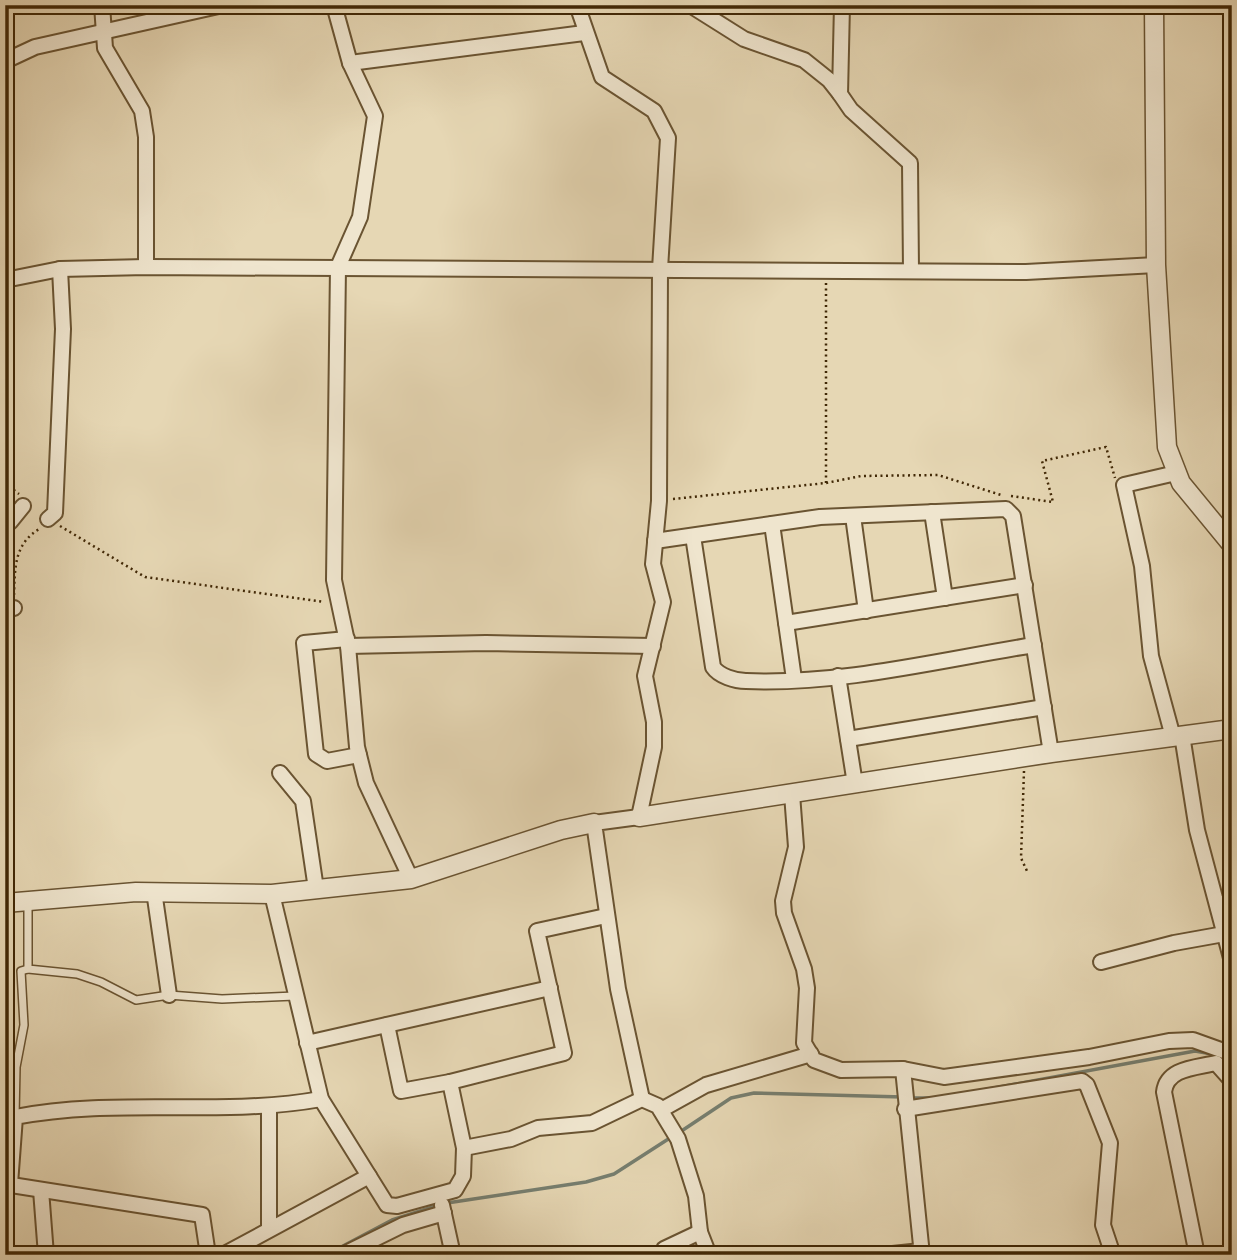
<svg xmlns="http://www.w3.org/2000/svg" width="1237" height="1260" font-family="'IM FELL English',serif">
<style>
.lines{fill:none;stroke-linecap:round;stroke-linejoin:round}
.stream{stroke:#767e6f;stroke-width:3.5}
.service-casing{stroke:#6a5432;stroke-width:10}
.minor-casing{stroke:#6a5432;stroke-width:18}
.tertiary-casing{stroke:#6a5432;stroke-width:21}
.path{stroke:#412806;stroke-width:2.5;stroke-dasharray:2 3.5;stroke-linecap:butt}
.service{stroke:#efe5ce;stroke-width:7}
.minor{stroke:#efe5ce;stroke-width:14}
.tertiary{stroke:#efe5ce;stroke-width:18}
</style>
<rect width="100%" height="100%" fill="#e6d7b4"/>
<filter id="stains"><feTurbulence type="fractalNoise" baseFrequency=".00286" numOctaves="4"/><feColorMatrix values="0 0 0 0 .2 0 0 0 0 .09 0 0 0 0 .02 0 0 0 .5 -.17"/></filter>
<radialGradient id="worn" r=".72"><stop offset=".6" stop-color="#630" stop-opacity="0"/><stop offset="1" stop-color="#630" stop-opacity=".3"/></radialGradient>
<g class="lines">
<!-- stream -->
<g class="stream">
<path d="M 983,1090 L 1195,1051 L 1212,1054 L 1232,1067"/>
<path d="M 911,1098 L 931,1098"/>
<path d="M 680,1132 L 731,1098 L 754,1093 L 903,1097"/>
<path d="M 447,1203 L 586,1182 L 614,1174 L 673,1136"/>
<path d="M 326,1255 L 392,1220 L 439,1205"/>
</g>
<!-- service casing -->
<g class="service-casing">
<g id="service">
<path d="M 28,902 L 28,969 L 77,974 L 101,982 L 136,1000 L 169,995 L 222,999 L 295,996"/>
<path d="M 1216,902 L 1232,896"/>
<path d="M 5,1125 L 15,1117 L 16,1067 L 24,1025 L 21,971 L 28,969"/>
</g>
</g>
<!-- minor casing -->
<g class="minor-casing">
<g id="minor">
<path d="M 102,5 L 105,48 L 142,111 L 146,137 L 146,267"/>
<path d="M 334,5 L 350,63 L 375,116 L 360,217 L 338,267 L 334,580 L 348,646 L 357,747 L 366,783 L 411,879"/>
<path d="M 577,5 L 602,77 L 654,111 L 668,138 L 660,269 L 659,501 L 653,564 L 663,602 L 645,676 L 654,722 L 654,747 L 639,817 L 594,823 L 618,989 L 642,1099"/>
<path d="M 690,5 L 744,39 L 804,60 L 829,80 L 840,94"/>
<path d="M 842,5 L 840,94 L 851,110 L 910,163 L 911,271"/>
<path d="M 5,61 L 35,47 L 223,5"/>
<path d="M 350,63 L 584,33"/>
<path d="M 5,280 L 60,269 L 146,267 L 1026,272 L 1156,265"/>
<path d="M 932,512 L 945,598"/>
<path d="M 853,516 L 866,611"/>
<path d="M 5,519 L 10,522 L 23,506"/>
<path d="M 48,519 L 55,513 L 63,329 L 60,269"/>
<path d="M 772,524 L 794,679"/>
<path d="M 693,536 L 713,667 C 719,676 735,681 746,681 C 841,685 940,660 1034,645"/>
<path d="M 655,541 L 820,517 L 1006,509 L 1013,516 L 1051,753"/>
<path d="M 5,609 L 14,608"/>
<path d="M 786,623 L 1025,585"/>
<path d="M 347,639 L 304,643 L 316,754 L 327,761 L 359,755"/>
<path d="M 348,646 L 486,643 L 653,646"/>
<path d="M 838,676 L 855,784"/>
<path d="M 1182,735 L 1197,830 L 1232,962"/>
<path d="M 1173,737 L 1151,656 L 1142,566 L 1124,485 L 1176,473"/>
<path d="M 848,739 L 1044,707"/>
<path d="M 280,773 L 303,801 L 316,889"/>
<path d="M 792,794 L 796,847 L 783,901 L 784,913 L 804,969 L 807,988 L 804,1043 L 814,1060 L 841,1070 L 903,1069 L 944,1077 L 1089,1057 L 1169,1041 L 1193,1040 L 1232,1054"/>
<path d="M 154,891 L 169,995"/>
<path d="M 272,894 L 321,1099 L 387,1205 L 397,1206 L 455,1190 L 463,1176 L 464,1148 L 511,1139 L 538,1128 L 592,1123 L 642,1099 L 658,1106 L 678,1139 L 696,1196 L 700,1232 L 709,1255"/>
<path d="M 1101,962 L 1174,943 L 1224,934"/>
<path d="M 387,1025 L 401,1091 L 450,1082"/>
<path d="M 307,1043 L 550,988"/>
<path d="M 903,1069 L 922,1255"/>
<path d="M 269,1106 L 269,1229"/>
<path d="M 905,1109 L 1082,1081 L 1087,1085 L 1110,1143 L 1103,1225 L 1113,1255"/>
<path d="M 661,1110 L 706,1085 L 811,1054"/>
<path d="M 464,1148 L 450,1082 L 564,1053 L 537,931 L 606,916"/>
<path d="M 5,1184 L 202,1215 L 208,1255"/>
<path d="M 10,1184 L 15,1117 C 116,1097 221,1117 321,1099"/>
<path d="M 41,1190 L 46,1255"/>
<path d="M 442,1205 L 453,1255"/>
<path d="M 223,1255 L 369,1176"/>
<path d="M 342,1255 L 403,1225 L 444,1213"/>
<path d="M 662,1255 L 664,1249 L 700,1232"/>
<path d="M 883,1255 L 921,1251"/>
<path d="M 1197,1255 L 1164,1092 C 1167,1068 1195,1068 1216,1063 L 1232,1081"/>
</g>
</g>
<!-- tertiary casing -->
<g class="tertiary-casing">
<g id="tertiary">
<path d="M 1154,5 L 1156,265 L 1167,447 L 1181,483 L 1232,545"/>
<path d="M 639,817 L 1051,753 L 1232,729"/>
<path d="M 5,903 L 136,892 L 272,894 L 411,879 L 561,830 L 594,823"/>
</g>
</g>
<!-- path -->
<g class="path">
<path d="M 5,483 L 19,494"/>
<path d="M 826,483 L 826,283"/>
<path d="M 1011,496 L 1053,502 L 1042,461 L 1106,447 L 1115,478"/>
<path d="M 673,499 L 826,483 L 861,476 L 938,475 L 1001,495"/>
<path d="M 60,526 L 145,577 L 324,602"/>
<path d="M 14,595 C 15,567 14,543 41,528"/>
<path d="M 1024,771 L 1021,858 L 1027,871"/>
</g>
<!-- service -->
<use href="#service" class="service"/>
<!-- minor -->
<use href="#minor" class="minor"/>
<!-- tertiary -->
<use href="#tertiary" class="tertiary"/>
</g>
<!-- margin -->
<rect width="1237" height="1260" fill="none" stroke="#e6d7b4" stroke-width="28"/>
<rect x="7" y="7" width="1223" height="1246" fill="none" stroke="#412806" stroke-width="3.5"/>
<rect x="14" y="14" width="1209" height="1232" fill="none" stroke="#412806" stroke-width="2"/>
<rect width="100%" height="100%" filter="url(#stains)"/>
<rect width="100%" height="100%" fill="url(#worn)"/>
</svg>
